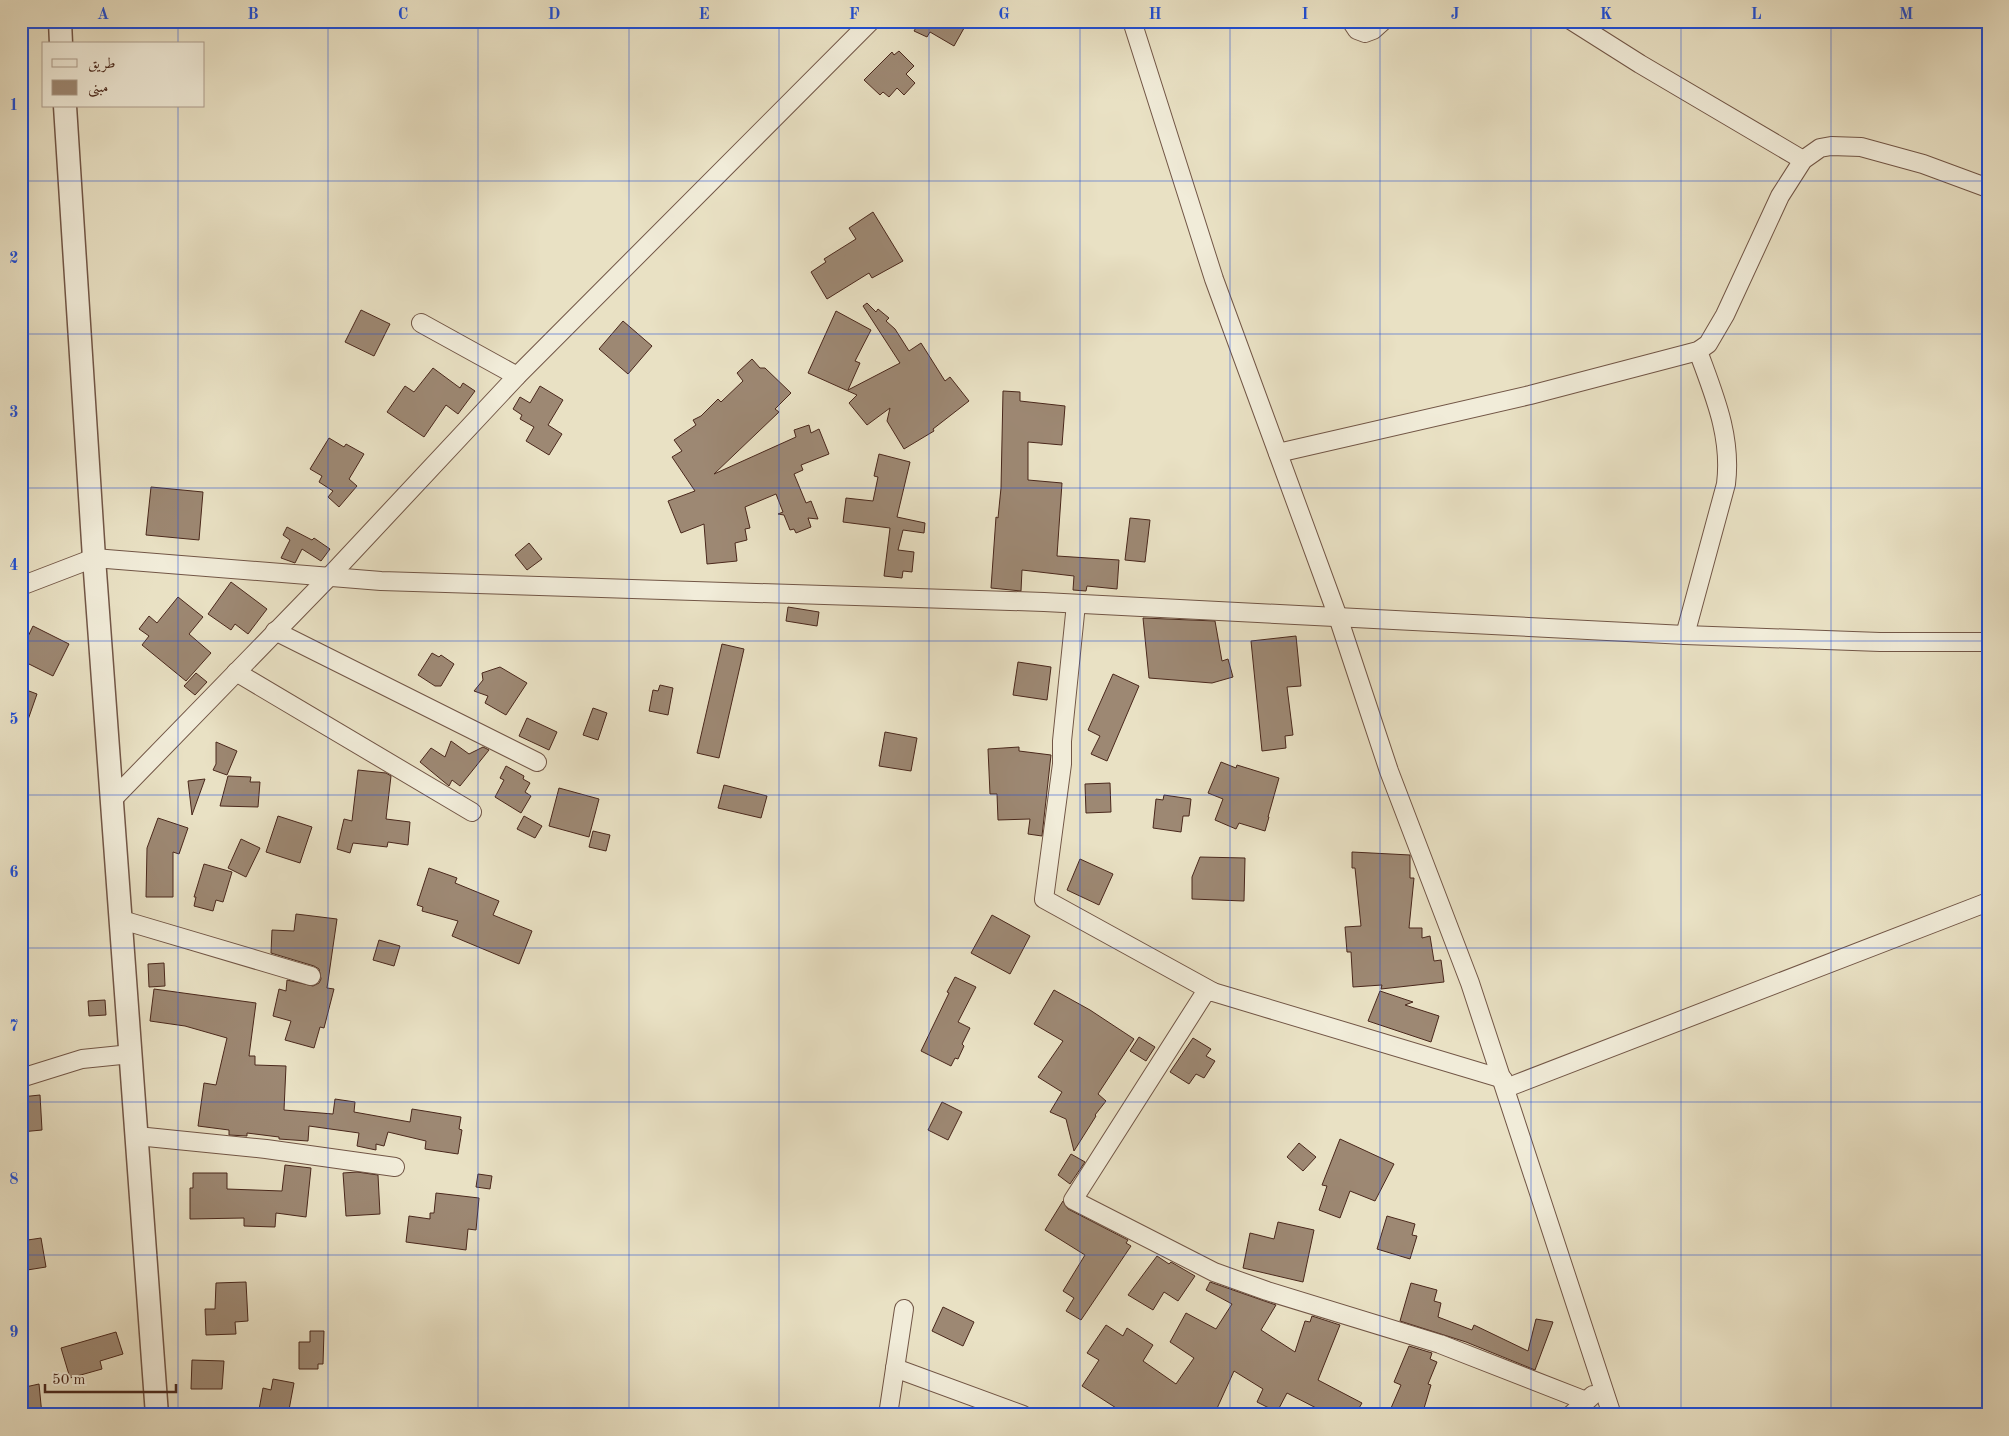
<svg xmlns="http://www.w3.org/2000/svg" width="2009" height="1436" font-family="'Old Standard TT',Amiri,serif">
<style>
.building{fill:#9d8873;stroke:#4a281c}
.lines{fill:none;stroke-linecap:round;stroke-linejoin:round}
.minor-casing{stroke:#725646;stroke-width:20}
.tertiary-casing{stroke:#725646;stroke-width:25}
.minor{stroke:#f1ecd9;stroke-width:18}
.tertiary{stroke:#f1ecd9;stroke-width:22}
.grid{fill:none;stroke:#1d4ed8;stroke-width:1;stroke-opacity:0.55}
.neatline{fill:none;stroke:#1d4ed8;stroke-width:2}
.grid-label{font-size:16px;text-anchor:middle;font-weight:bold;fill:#1d4ed8}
</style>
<rect width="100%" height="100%" fill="#e9e1c4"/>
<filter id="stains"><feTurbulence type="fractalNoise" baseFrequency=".004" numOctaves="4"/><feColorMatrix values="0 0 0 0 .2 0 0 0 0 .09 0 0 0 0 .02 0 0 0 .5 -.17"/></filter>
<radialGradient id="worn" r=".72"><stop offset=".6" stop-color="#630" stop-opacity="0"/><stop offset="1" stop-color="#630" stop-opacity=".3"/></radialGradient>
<!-- building -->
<g class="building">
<path d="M 909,21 L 968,21 L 954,46 L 930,32 L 927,37 L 914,31 L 917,26 Z"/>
<path d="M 899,51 L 914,66 L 906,74 L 915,83 L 904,95 L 897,88 L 889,97 L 883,92 L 880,95 L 864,80 L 892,52 L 894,55 Z"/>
<path d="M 873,212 L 903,261 L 872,278 L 869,273 L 827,299 L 811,272 L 826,262 L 824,259 L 856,239 L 849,228 Z"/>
<path d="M 867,303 L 876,312 L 878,309 L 889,318 L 886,321 L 895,329 L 909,351 L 921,343 L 945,381 L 950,377 L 969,401 L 933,429 L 934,431 L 904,449 L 887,421 L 890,408 L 867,425 L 849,403 L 857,395 L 808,373 L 836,311 L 871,330 L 855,361 L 860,363 L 848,390 L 900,363 L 863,306 Z"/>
<path d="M 361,310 L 390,324 L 374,356 L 345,342 Z"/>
<path d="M 623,321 L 652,346 L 628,374 L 599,349 Z"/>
<path d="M 752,359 L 760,368 L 765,368 L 791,393 L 775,409 L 779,412 L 714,474 L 796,437 L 794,430 L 809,425 L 811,433 L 819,429 L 829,454 L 801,465 L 803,470 L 794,474 L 806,503 L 811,501 L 818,519 L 808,518 L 811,527 L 796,533 L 794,529 L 790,530 L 784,515 L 778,514 L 783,512 L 776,494 L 745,507 L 750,528 L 745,529 L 747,540 L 735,543 L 737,561 L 707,564 L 704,524 L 681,533 L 668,501 L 695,491 L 672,457 L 682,451 L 674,440 L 696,425 L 693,420 L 701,416 L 718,399 L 721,402 L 743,381 L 737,373 Z"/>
<path d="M 433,368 L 460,388 L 463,383 L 475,391 L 458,414 L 446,405 L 424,437 L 387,412 L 405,386 L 414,392 Z"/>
<path d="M 540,386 L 563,400 L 548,425 L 562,434 L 549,455 L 526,441 L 534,427 L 520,419 L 522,415 L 513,409 L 520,397 L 530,403 Z"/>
<path d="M 1003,391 L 1020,392 L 1020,401 L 1065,406 L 1062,445 L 1028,442 L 1028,480 L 1062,483 L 1057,556 L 1119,560 L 1117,589 L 1087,586 L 1086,591 L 1073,590 L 1074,576 L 1022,570 L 1021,591 L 991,588 L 996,517 L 998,518 L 1001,488 Z"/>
<path d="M 329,438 L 344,447 L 346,444 L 364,454 L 349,479 L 357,486 L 339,507 L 328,497 L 333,491 L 319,482 L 322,476 L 310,469 Z"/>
<path d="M 879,454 L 910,462 L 897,517 L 925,523 L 924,533 L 903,530 L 898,550 L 914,552 L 912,572 L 903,571 L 902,578 L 884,576 L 890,528 L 843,522 L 846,498 L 873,501 L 878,477 L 874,476 Z"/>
<path d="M 151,487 L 203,492 L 199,540 L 146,535 Z"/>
<path d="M 1130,518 L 1150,520 L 1145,562 L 1125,560 Z"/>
<path d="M 287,527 L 312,540 L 314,538 L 330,549 L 321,561 L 302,549 L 295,563 L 281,558 L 290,540 L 283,535 Z"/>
<path d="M 529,543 L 542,559 L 527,570 L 515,555 Z"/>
<path d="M 231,582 L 267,609 L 248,634 L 235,624 L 231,630 L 208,614 Z"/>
<path d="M 178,597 L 203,617 L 189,634 L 211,653 L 186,681 L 142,645 L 149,636 L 139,629 L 149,616 L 157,623 Z"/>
<path d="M 788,607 L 819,612 L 817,626 L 786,621 Z"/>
<path d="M 1143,618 L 1215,621 L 1222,661 L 1228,659 L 1233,677 L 1212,683 L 1149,678 Z"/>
<path d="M 33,626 L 69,644 L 53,676 L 21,660 L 21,651 Z"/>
<path d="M 1296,636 L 1301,686 L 1287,687 L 1293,735 L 1285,736 L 1286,748 L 1262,751 L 1251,641 Z"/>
<path d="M 722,644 L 744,649 L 719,758 L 697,753 Z"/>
<path d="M 432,653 L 439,657 L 441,655 L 454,664 L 441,686 L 435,686 L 418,675 Z"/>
<path d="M 1018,662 L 1051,667 L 1047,700 L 1013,695 Z"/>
<path d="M 500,667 L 527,683 L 506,715 L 485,703 L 488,696 L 474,691 L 483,680 L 482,673 Z"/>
<path d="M 196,673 L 207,682 L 195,695 L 184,686 Z"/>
<path d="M 1113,674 L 1139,686 L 1107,761 L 1091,754 L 1100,736 L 1088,730 Z"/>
<path d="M 660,685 L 673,688 L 668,715 L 649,711 L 653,690 L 658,691 Z"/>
<path d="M 21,688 L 37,694 L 23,734 L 21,733 Z"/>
<path d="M 593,708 L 607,713 L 598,740 L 583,735 Z"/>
<path d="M 527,718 L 557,732 L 549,750 L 519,736 Z"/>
<path d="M 885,732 L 917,738 L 911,771 L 879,766 Z"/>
<path d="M 451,741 L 469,754 L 483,747 L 489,750 L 460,786 L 452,780 L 449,786 L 420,762 L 431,748 L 445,757 Z"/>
<path d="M 216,742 L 237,751 L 227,775 L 213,770 L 216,764 Z"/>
<path d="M 1019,747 L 1019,751 L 1051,755 L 1042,836 L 1028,834 L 1030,819 L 998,820 L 997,794 L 990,794 L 988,749 Z"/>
<path d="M 1221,762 L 1236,768 L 1237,765 L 1279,778 L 1268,817 L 1269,817 L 1265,831 L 1239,823 L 1236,829 L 1215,820 L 1223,799 L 1208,793 Z"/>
<path d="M 506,766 L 524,776 L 523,779 L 530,783 L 525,792 L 531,796 L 521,813 L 495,797 L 504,780 L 500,778 Z"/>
<path d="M 358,770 L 386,773 L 391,776 L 386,819 L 410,822 L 408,845 L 388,842 L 387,847 L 353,843 L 350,853 L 337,849 L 344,819 L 352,821 Z"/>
<path d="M 228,776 L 251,777 L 250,782 L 260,782 L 258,807 L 220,806 Z"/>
<path d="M 205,779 L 192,815 L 188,781 Z"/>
<path d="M 1110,783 L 1111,812 L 1086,813 L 1085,784 Z"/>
<path d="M 724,785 L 767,796 L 761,818 L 718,808 Z"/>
<path d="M 559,788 L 599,799 L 589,837 L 549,826 Z"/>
<path d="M 1164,795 L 1191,799 L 1189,816 L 1183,816 L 1181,832 L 1153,828 L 1156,799 L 1163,800 Z"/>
<path d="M 278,816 L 312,827 L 300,863 L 266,852 Z"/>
<path d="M 524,816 L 542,826 L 535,838 L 517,829 Z"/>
<path d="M 158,818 L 188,828 L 179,854 L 173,852 L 173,897 L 146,897 L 147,848 Z"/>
<path d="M 593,831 L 610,835 L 606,851 L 589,847 Z"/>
<path d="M 241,839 L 260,848 L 246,877 L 228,868 Z"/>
<path d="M 1352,852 L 1410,855 L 1410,878 L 1414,878 L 1409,928 L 1422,928 L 1422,938 L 1430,936 L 1434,961 L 1441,960 L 1444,982 L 1381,989 L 1382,985 L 1353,987 L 1351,952 L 1347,952 L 1345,927 L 1361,926 L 1355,868 L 1352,868 Z"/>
<path d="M 1200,857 L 1245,858 L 1244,901 L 1192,899 L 1192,877 Z"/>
<path d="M 1080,859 L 1113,874 L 1099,905 L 1067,890 Z"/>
<path d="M 204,864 L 232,872 L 223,902 L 216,900 L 213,911 L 194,906 L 196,897 L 194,897 Z"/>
<path d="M 429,868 L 457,878 L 455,883 L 499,901 L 493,915 L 532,931 L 519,964 L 452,936 L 458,921 L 422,911 L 423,907 L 417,905 Z"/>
<path d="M 296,914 L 337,919 L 327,988 L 334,989 L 324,1028 L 320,1027 L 314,1048 L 285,1040 L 291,1021 L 273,1016 L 279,989 L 286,991 L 287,980 L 313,986 L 319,983 L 321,979 L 319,969 L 314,966 L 271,953 L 272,930 L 294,931 Z"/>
<path d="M 992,915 L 1030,936 L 1010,974 L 971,953 Z"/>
<path d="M 379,940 L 400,946 L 394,966 L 373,960 Z"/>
<path d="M 164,963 L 165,986 L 149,987 L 148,964 Z"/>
<path d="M 955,977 L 976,987 L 958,1022 L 970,1028 L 962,1044 L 964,1046 L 958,1059 L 955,1058 L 951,1066 L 921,1051 L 949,993 L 947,992 Z"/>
<path d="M 154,989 L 256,1003 L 249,1056 L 255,1056 L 255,1065 L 286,1066 L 284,1110 L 333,1114 L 335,1099 L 355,1102 L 354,1112 L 410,1122 L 412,1109 L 461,1117 L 459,1129 L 462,1130 L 458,1154 L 425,1149 L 426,1141 L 388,1132 L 384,1146 L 376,1144 L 376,1150 L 357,1146 L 359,1133 L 309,1126 L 308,1141 L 279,1139 L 279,1137 L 247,1133 L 247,1136 L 229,1135 L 229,1130 L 198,1126 L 204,1083 L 216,1085 L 227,1038 L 185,1026 L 150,1021 Z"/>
<path d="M 1054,990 L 1090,1010 L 1134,1039 L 1098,1094 L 1106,1101 L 1095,1115 L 1096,1116 L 1074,1151 L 1066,1119 L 1050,1112 L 1062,1092 L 1038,1077 L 1063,1041 L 1034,1024 Z"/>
<path d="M 1380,991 L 1413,1002 L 1405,1005 L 1439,1016 L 1431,1042 L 1368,1021 Z"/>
<path d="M 105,1000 L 106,1015 L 89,1016 L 88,1001 Z"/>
<path d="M 1139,1037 L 1155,1047 L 1146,1061 L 1130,1051 Z"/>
<path d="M 1193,1038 L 1211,1049 L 1206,1056 L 1215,1061 L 1204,1078 L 1196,1074 L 1189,1084 L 1170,1072 Z"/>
<path d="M 40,1095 L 42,1130 L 21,1132 L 21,1097 Z"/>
<path d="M 942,1102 L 962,1112 L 948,1140 L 928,1130 Z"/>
<path d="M 1340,1139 L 1394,1164 L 1375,1201 L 1350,1191 L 1340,1218 L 1319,1210 L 1327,1186 L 1322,1185 Z"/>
<path d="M 1299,1143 L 1316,1157 L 1303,1171 L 1287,1157 Z"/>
<path d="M 1071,1154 L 1085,1162 L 1070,1184 L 1058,1175 Z"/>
<path d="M 285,1165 L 311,1168 L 306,1217 L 276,1213 L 275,1227 L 244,1226 L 244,1218 L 190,1219 L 190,1188 L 193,1188 L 193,1173 L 227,1173 L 227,1189 L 282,1191 Z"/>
<path d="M 357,1172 L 378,1175 L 380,1214 L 346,1216 L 343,1173 Z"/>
<path d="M 478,1174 L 492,1176 L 490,1189 L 476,1187 Z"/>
<path d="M 436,1193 L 479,1198 L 476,1230 L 468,1229 L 466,1250 L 406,1242 L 409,1216 L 430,1219 L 430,1213 L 434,1213 Z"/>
<path d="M 1063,1201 L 1068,1209 L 1128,1240 L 1126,1243 L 1131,1246 L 1081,1320 L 1066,1311 L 1074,1298 L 1063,1291 L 1085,1255 L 1045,1230 Z"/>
<path d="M 1387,1216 L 1415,1224 L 1412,1235 L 1417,1236 L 1410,1259 L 1377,1249 Z"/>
<path d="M 1278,1222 L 1314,1230 L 1303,1282 L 1243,1268 L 1250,1233 L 1274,1239 Z"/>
<path d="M 41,1238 L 46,1267 L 21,1271 L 21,1241 Z"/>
<path d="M 1157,1256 L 1169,1264 L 1171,1262 L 1195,1276 L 1178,1301 L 1164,1292 L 1153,1310 L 1128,1295 Z"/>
<path d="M 246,1282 L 248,1321 L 235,1322 L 236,1334 L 206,1335 L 205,1309 L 215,1309 L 216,1283 Z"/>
<path d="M 1210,1282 L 1276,1305 L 1261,1330 L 1295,1352 L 1305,1321 L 1310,1322 L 1312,1316 L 1340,1325 L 1318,1380 L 1362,1403 L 1355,1415 L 1320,1415 L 1322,1411 L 1287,1393 L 1277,1412 L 1257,1402 L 1263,1389 L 1234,1371 L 1214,1415 L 1127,1415 L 1082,1386 L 1099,1360 L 1087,1353 L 1106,1325 L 1123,1336 L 1127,1328 L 1153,1345 L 1143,1361 L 1176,1384 L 1194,1358 L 1170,1342 L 1186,1313 L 1216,1329 L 1232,1304 L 1206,1290 Z"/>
<path d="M 1411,1283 L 1437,1290 L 1434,1301 L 1441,1303 L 1438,1317 L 1472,1330 L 1474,1325 L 1528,1351 L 1536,1319 L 1553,1322 L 1535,1370 L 1466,1342 L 1400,1321 Z"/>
<path d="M 943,1307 L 974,1322 L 963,1346 L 932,1331 Z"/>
<path d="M 310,1331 L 324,1331 L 323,1364 L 318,1364 L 318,1369 L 299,1369 L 299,1342 L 310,1342 Z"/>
<path d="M 116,1332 L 123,1354 L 100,1361 L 102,1369 L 70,1378 L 61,1348 Z"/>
<path d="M 1409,1346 L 1432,1353 L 1430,1359 L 1437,1362 L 1428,1384 L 1431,1385 L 1422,1415 L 1388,1415 L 1401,1385 L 1394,1382 Z"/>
<path d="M 192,1360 L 224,1361 L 222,1389 L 191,1389 Z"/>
<path d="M 273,1379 L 294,1383 L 288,1415 L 258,1415 L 263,1388 L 271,1390 Z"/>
<path d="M 39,1384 L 42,1415 L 21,1415 L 21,1388 Z"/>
</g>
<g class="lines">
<!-- minor casing -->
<g class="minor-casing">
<g id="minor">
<path d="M 1132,21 L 1214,279 L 1338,617 L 1389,771 L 1470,983 L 1612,1415"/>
<path d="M 1351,21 L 1357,30 L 1365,33 L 1373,30 L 1383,21"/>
<path d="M 1572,21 L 1640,64 L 1803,160"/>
<path d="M 421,323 L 517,376"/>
<path d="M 1278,453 L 1530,395 L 1698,351 L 1708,344 L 1725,315 L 1780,196 L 1803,160 L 1820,148 L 1831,146 L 1861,147 L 1923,164 L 1988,188"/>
<path d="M 21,586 L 94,558 L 381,581 L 1044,602 L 1685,635 L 1880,642 L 1988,642"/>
<path d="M 1076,604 L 1062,741 L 1062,764 L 1044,899 L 1213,992"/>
<path d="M 275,631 L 537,762"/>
<path d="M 1685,635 L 1726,484 C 1732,436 1714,395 1698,351"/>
<path d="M 236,672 L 472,812"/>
<path d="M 113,799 L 328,578 L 517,376 L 871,21"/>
<path d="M 122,920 L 311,976"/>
<path d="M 21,1078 L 82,1059 L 131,1054"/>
<path d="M 1503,1079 L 1213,992 L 1207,992 L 1203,996 L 1073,1200 L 1214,1272 L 1267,1291 L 1440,1344 L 1586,1401"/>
<path d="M 1506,1088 L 1988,902"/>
<path d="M 137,1136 L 266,1149 L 395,1167"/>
<path d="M 895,1368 L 1023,1415"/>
<path d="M 888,1415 L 904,1309"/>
<path d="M 1571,1415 L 1593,1395"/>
</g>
</g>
<!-- tertiary casing -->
<g class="tertiary-casing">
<g id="tertiary">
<path d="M 60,21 L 61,44"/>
<path d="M 65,106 L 94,558 L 157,1415"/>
</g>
</g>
<!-- minor -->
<use href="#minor" class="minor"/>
<!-- tertiary -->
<use href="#tertiary" class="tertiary"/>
</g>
<!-- grid -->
<path class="grid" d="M 178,21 L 178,44M 328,21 L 328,1415M 478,21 L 478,1415M 629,21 L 629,1415M 779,21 L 779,1415M 929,21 L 929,1415M 1080,21 L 1080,1415M 1230,21 L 1230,1415M 1380,21 L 1380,1415M 1531,21 L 1531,1415M 1681,21 L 1681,1415M 1831,21 L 1831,1415M 178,106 L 178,1415M 21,181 L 1988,181M 21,334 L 1988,334M 21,488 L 1988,488M 21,641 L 1988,641M 21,795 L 1988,795M 21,948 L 1988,948M 21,1102 L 1988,1102M 21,1255 L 1988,1255"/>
<!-- margin -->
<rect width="2009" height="1436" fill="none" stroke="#e9e1c4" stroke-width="55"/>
<!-- legend -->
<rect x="42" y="42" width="162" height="65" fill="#f1ecd9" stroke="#ae9e8d"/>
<rect x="52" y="59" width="25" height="8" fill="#f1ecd9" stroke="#ae9e8d"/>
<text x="88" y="68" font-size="15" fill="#4a281c">طريق</text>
<rect x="52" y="80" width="25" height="15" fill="#9d8873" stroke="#ae9e8d"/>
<text x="88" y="92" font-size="15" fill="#4a281c">مبنى</text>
<!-- scale -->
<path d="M45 1384v8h131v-8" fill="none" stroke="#4a281c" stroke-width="2.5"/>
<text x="52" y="1384" font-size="15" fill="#4a281c" stroke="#f1ecd9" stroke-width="4" paint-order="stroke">50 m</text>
<rect x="28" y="28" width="1954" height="1380" class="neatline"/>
<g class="grid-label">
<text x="103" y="19">A</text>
<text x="253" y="19">B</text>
<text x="403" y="19">C</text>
<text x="554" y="19">D</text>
<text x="704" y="19">E</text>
<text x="854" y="19">F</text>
<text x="1004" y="19">G</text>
<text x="1155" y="19">H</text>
<text x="1305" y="19">I</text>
<text x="1455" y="19">J</text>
<text x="1606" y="19">K</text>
<text x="1756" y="19">L</text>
<text x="1906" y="19">M</text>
<text x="14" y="110">1</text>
<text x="14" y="263">2</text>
<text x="14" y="417">3</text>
<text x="14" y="570">4</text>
<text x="14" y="724">5</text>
<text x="14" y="877">6</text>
<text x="14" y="1031">7</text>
<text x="14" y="1184">8</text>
<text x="14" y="1337">9</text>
</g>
<rect width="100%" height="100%" filter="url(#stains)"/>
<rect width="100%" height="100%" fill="url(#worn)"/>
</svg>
